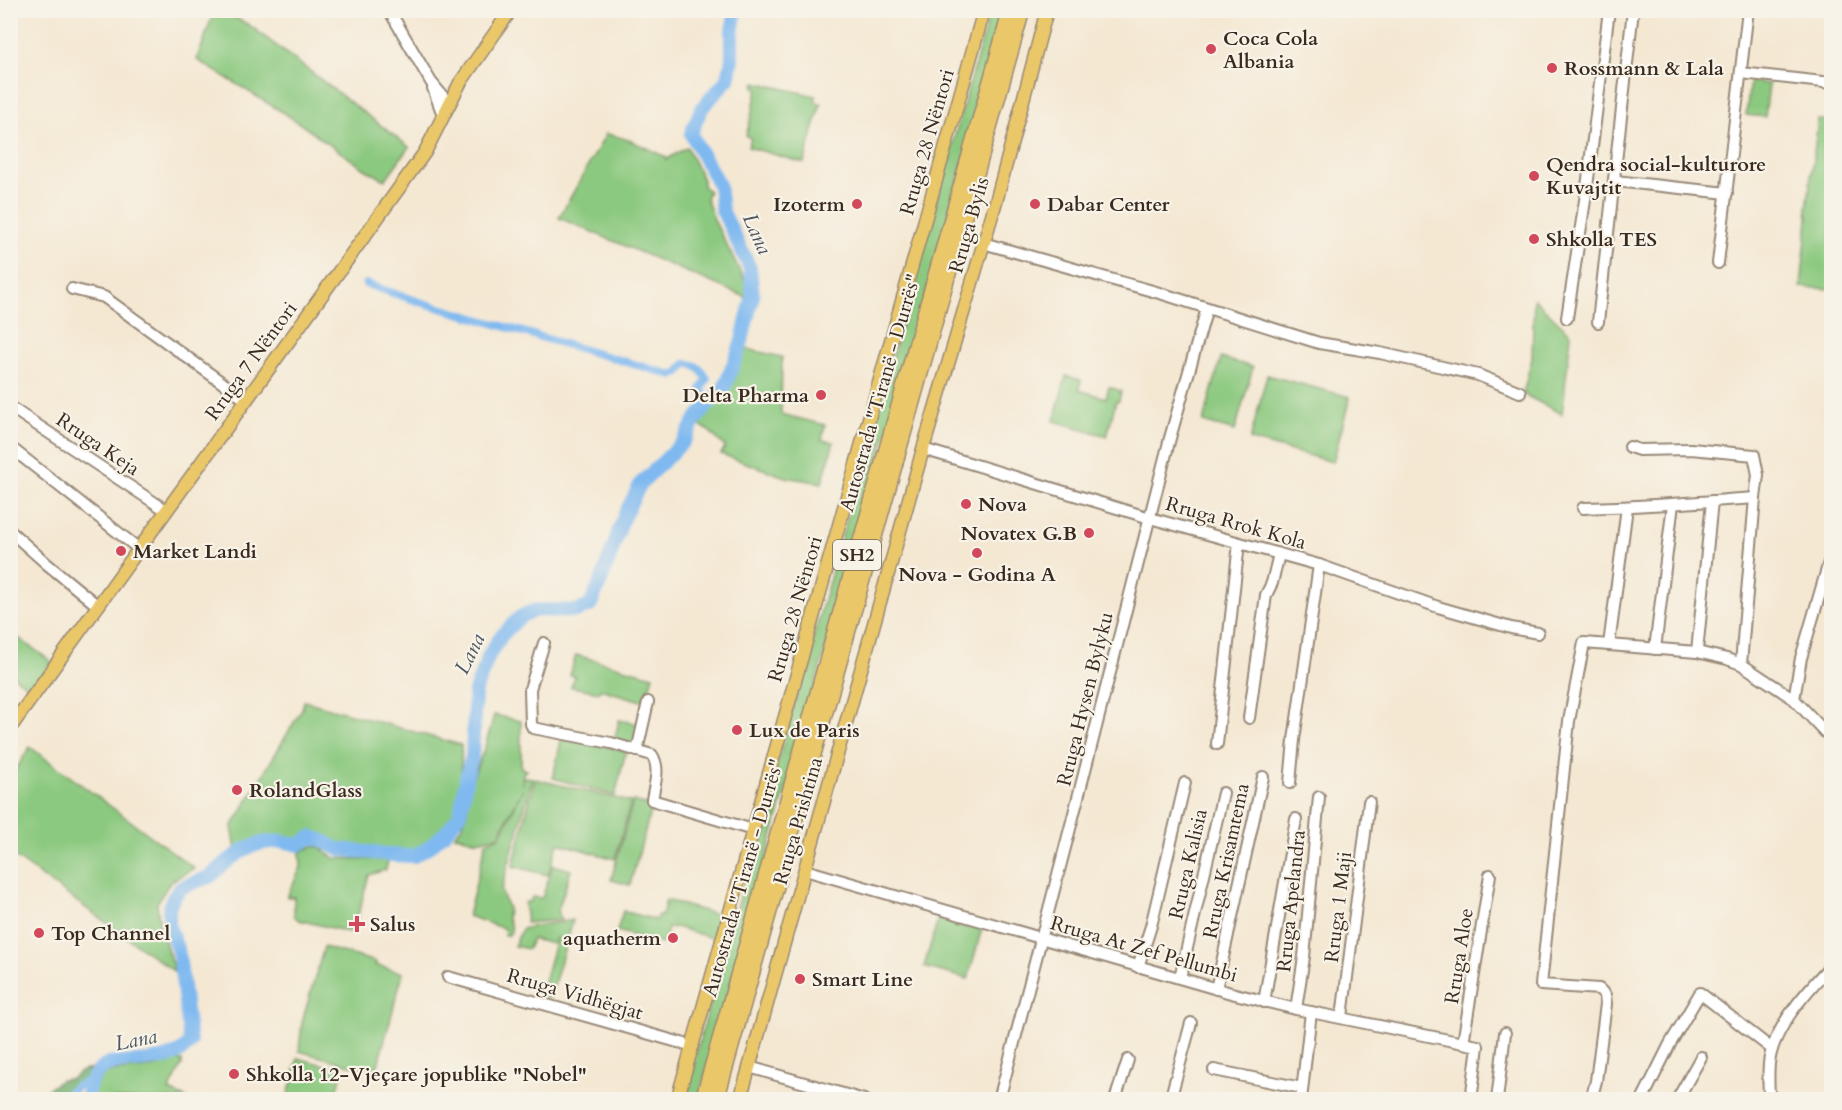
<svg xmlns="http://www.w3.org/2000/svg" width="1842" height="1110" font-family="Cardo,serif">
<style>
.green{fill:#8cc980;stroke:#647a4f;stroke-width:1.5}
.forest{fill:#71ad6e;stroke:#566c46;stroke-width:1.5}
.lines{fill:none;stroke-linecap:round;stroke-linejoin:round}
.canal{stroke:#7fb9f0;stroke-width:8}
.river{stroke:#7fb9f0;stroke-width:14}
.minor-casing{stroke:#988978;stroke-width:14}
.major-casing{stroke:#988978;stroke-width:15}
.highway-casing{stroke:#988978;stroke-width:18}
.minor{stroke:#fff;stroke-width:10}
.major{stroke:#eac769;stroke-width:12}
.highway{stroke:#eac769;stroke-width:15}
.poi-dot{fill:#d1495b;stroke:#f7f3e8;stroke-width:2}
.labels{text-anchor:middle;dominant-baseline:central;stroke-width:4.5;stroke-linejoin:round;paint-order:stroke}
.shield{fill:#f7f3e8;stroke:#73665b;stroke-width:1.5}
.shield-label{font-size:18px;font-weight:bold;fill:#3b2a1e}
.poi-label{font-size:20px;font-weight:bold;fill:#3b2a1e;stroke:#f7f3e8;text-anchor:start}
.street-label{font-size:20px;fill:#3b2a1e;stroke:#f7f3e8}
.water-label{font-size:21px;font-style:italic;fill:#4f555d;stroke:#f7f3e8}
</style>
<rect width="100%" height="100%" fill="#f7f3e8"/>
<filter id="ink" filterUnits="userSpaceOnUse"><feTurbulence type="fractalNoise" baseFrequency=".0167" numOctaves="2"/><feDisplacementMap in="SourceGraphic" scale="12" xChannelSelector="R" yChannelSelector="G"/><feConvolveMatrix kernelMatrix="1 2 1 2 8 2 1 2 1" color-interpolation-filters="sRGB"/></filter>
<filter id="wash" filterUnits="userSpaceOnUse"><feTurbulence type="fractalNoise" baseFrequency=".008" numOctaves="4" result="noise"/><feDisplacementMap in="SourceGraphic" scale="24" xChannelSelector="R" yChannelSelector="G"/><feGaussianBlur stdDeviation="1.35" result="paint"/><feColorMatrix in="noise" values="0 0 0 0 0 0 0 0 0 0 0 0 0 0 0 0 0 1.4 0 .05"/><feComposite in="paint" operator="in"/></filter>
<g filter="url(#wash)">
<rect width="100%" height="100%" fill="#f4e8d3"/>
<!-- green -->
<g class="green">
<path d="M 214,11 L 222,11 L 249,25 L 409,147 L 385,180 L 365,169 L 287,115 L 197,60 Z"/>
<path d="M 990,11 L 1006,11 L 867,501 C 858,515 852,535 853,552 L 698,1099 L 686,1100 L 694,1069 L 694,1060 Z"/>
<path d="M 1750,81 L 1769,84 L 1765,117 L 1746,115 Z"/>
<path d="M 755,82 L 816,96 L 815,102 L 821,103 L 804,163 L 748,147 L 751,138 L 746,136 L 758,88 L 754,87 Z"/>
<path d="M 1818,120 L 1831,121 L 1831,289 L 1801,287 L 1808,219 L 1807,209 Z"/>
<path d="M 606,134 C 628,137 645,148 666,157 L 666,160 L 687,147 L 703,180 L 703,186 L 709,191 L 706,198 L 715,222 L 747,285 L 748,298 L 559,218 Z"/>
<path d="M 1534,299 L 1571,334 L 1562,414 L 1523,394 L 1532,358 Z"/>
<path d="M 742,348 L 782,357 L 781,414 L 825,425 L 822,440 L 834,442 L 822,483 L 785,477 L 721,454 L 725,447 L 708,430 L 697,424 L 727,388 Z"/>
<path d="M 1221,358 L 1253,367 L 1235,431 L 1203,422 Z"/>
<path d="M 1267,375 L 1350,397 L 1333,462 L 1250,440 Z"/>
<path d="M 1066,376 L 1081,380 L 1079,390 L 1106,398 L 1109,387 L 1121,391 L 1119,401 L 1116,401 L 1107,436 L 1054,421 Z"/>
<path d="M 10,632 L 52,662 L 32,690 L 11,674 Z"/>
<path d="M 576,655 L 653,676 L 645,702 L 600,689 L 599,692 L 571,687 L 575,676 L 570,675 Z"/>
<path d="M 304,701 L 461,745 C 463,793 460,831 412,853 L 341,846 L 312,834 L 299,841 L 283,839 L 262,841 L 236,850 L 232,827 L 302,709 Z"/>
<path d="M 494,715 L 521,721 L 521,768 L 527,770 L 523,773 L 522,785 L 524,777 L 533,778 L 501,891 L 508,908 L 507,918 C 510,925 514,929 509,935 L 504,935 L 505,929 L 468,916 L 486,842 L 500,837 L 523,789 L 498,836 L 477,841 L 455,835 L 462,826 L 467,812 L 470,784 L 485,747 Z"/>
<path d="M 619,720 L 639,724 L 636,745 L 614,742 Z"/>
<path d="M 562,736 L 626,751 L 615,796 L 553,778 Z"/>
<path d="M 30,747 L 194,868 L 170,882 L 157,903 L 160,927 L 175,972 L 11,854 L 11,777 Z"/>
<path d="M 535,779 L 631,802 L 615,859 L 558,843 L 548,875 L 513,866 Z"/>
<path d="M 633,801 L 652,806 L 630,885 L 611,880 Z"/>
<path d="M 313,846 L 319,847 L 334,858 L 388,860 L 386,870 L 369,875 L 354,930 L 348,932 L 299,920 L 294,916 L 294,897 L 287,897 L 301,867 L 300,852 Z"/>
<path d="M 553,865 L 571,870 L 558,910 L 561,920 L 526,923 C 528,915 523,909 525,902 L 530,902 L 532,897 L 542,898 Z"/>
<path d="M 666,900 L 722,916 L 715,939 L 676,927 L 668,928 L 664,944 L 617,931 L 623,911 L 656,920 L 658,915 L 662,916 Z"/>
<path d="M 939,916 L 982,928 L 968,979 L 924,967 Z"/>
<path d="M 573,920 L 550,998 L 540,995 L 557,936 L 553,944 L 532,939 L 528,949 L 514,946 L 522,929 C 538,924 556,924 573,920 Z"/>
<path d="M 324,947 L 376,962 L 375,965 L 403,973 L 376,1072 L 299,1051 L 302,1022 Z"/>
<path d="M 298,1058 L 343,1070 L 335,1099 L 287,1099 Z"/>
<path d="M 175,1060 L 182,1061 L 182,1065 L 169,1091 L 188,1099 L 92,1099 L 94,1086 L 106,1072 L 156,1067 Z"/>
</g>
<!-- forest -->
<path class="forest" d="M 90,1069 L 93,1071 C 92,1077 89,1078 85,1082 C 70,1102 56,1100 33,1099 L 61,1080 L 71,1079 L 80,1072 Z"/>
<g class="lines">
<!-- canal -->
<g class="canal">
<path d="M 366,284 L 423,303 L 654,370 L 673,375 L 679,372 L 685,364 C 694,362 703,371 707,379 L 701,389 L 705,396 L 711,400"/>
<path d="M 62,1100 L 72,1089 L 92,1078"/>
</g>
<!-- river -->
<path class="river" d="M 87,1100 C 87,1084 95,1070 109,1064 C 132,1061 177,1064 190,1042 L 179,954 L 169,926 L 169,910 L 172,900 L 180,888 L 211,876 L 229,860 L 247,848 L 262,843 L 281,841 L 299,845 L 311,837 L 322,840 L 338,849 L 392,855 L 414,856 L 428,848 L 447,831 L 460,814 L 467,774 L 472,757 L 475,691 L 490,653 L 502,635 L 520,617 L 530,612 L 536,610 L 576,611 L 590,606 L 603,576 L 624,516 L 641,483 L 683,442 L 696,419 L 725,386 L 741,344 L 753,295 L 750,268 L 722,210 L 719,185 L 691,134 L 701,109 L 728,79 L 732,59 L 732,32 L 736,10"/>
</g>
</g>
<g filter="url(#ink)">
<g class="lines">
<!-- minor casing -->
<g class="minor-casing">
<g id="minor">
<path d="M 389,10 L 431,82 L 449,104"/>
<path d="M 1741,73 L 1832,83"/>
<path d="M 433,88 L 443,115"/>
<path d="M 1615,181 L 1727,193"/>
<path d="M 983,243 L 1163,294 L 1319,343 L 1380,353 L 1478,375 L 1520,392"/>
<path d="M 1718,263 L 1748,10"/>
<path d="M 72,289 L 104,297 L 246,400"/>
<path d="M 1567,318 L 1587,187 L 1609,10"/>
<path d="M 1598,322 L 1633,10"/>
<path d="M 10,407 L 167,511"/>
<path d="M 10,447 L 139,549"/>
<path d="M 1630,447 L 1639,450 L 1691,449 L 1754,455 L 1758,475 L 1755,498 L 1741,664"/>
<path d="M 923,449 L 1150,518 L 1319,565 L 1438,607 L 1511,628 L 1538,633"/>
<path d="M 1583,508 C 1640,507 1698,502 1755,498"/>
<path d="M 10,531 L 47,564 L 98,606"/>
<path d="M 544,643 L 530,689 L 531,724 L 533,728 L 611,743 L 652,755 C 661,769 654,785 652,800 L 753,830"/>
<path d="M 1609,645 L 1627,507"/>
<path d="M 1655,649 L 1673,504"/>
<path d="M 1697,652 L 1712,501"/>
<path d="M 1794,699 L 1801,658 L 1832,552"/>
<path d="M 1249,718 L 1266,595 L 1272,583 L 1279,554"/>
<path d="M 1217,744 L 1239,543"/>
<path d="M 637,751 L 648,702"/>
<path d="M 1290,783 L 1294,740 L 1319,565"/>
<path d="M 805,870 L 1231,993 L 1296,1009 L 1478,1046 L 1471,1100"/>
<path d="M 1138,967 L 1151,926 L 1185,783"/>
<path d="M 448,977 L 692,1046"/>
<path d="M 1180,978 L 1223,793"/>
<path d="M 1216,989 L 1263,777"/>
<path d="M 1264,1002 L 1296,819"/>
<path d="M 1296,1009 L 1304,957 L 1319,797"/>
<path d="M 1342,1017 L 1369,802"/>
<path d="M 1463,1043 L 1490,875"/>
<path d="M 749,1067 L 864,1100"/>
<path d="M 1214,1070 L 1302,1088"/>
<path d="M 999,1100 L 1072,821 L 1170,438 L 1207,308"/>
<path d="M 1115,1100 L 1128,1060"/>
<path d="M 1170,1100 L 1191,1023"/>
<path d="M 1301,1100 L 1311,1012"/>
<path d="M 1497,1100 L 1505,1033"/>
<path d="M 1591,1100 L 1596,1081 L 1606,1004 L 1605,995 L 1599,989 L 1541,985 L 1569,721 L 1584,643 L 1697,652 L 1727,659 L 1741,664 L 1794,699 L 1826,733 L 1832,728"/>
<path d="M 1642,1100 L 1670,1044 L 1700,993 L 1772,1049"/>
<path d="M 1677,1100 L 1701,1057"/>
<path d="M 1769,1100 C 1769,1086 1767,1071 1770,1057 C 1777,1023 1809,989 1832,964"/>
</g>
</g>
<!-- major casing -->
<g class="major-casing">
<g id="major">
<path d="M 10,728 L 425,152 L 460,83 L 511,10"/>
<path d="M 677,1100 L 984,10"/>
<path d="M 740,1100 L 923,449 L 997,198 L 1047,10"/>
</g>
</g>
<!-- highway casing -->
<g class="highway-casing">
<g id="highway">
<path d="M 703,1100 L 1011,10"/>
<path d="M 716,1100 L 1022,10"/>
</g>
</g>
<!-- minor -->
<use href="#minor" class="minor"/>
<!-- major -->
<use href="#major" class="major"/>
<!-- highway -->
<use href="#highway" class="highway"/>
</g>
</g>
<!-- markers -->
<g class="poi-dot">
<circle cx="1211" cy="49" r="6"/>
<circle cx="1552" cy="68" r="6"/>
<circle cx="1534" cy="176" r="6"/>
<circle cx="857" cy="204" r="6"/>
<circle cx="1035" cy="204" r="6"/>
<circle cx="1534" cy="239" r="6"/>
<circle cx="821" cy="395" r="6"/>
<circle cx="966" cy="504" r="6"/>
<circle cx="1089" cy="533" r="6"/>
<circle cx="121" cy="551" r="6"/>
<circle cx="977" cy="553" r="6"/>
<circle cx="737" cy="730" r="6"/>
<circle cx="237" cy="790" r="6"/>
<path d="M354 915h6v6h6v6h-6v6h-6v-6h-6v-6h6z"/>
<circle cx="39" cy="933" r="6"/>
<circle cx="673" cy="938" r="6"/>
<circle cx="800" cy="979" r="6"/>
<circle cx="234" cy="1074" r="6"/>
</g>
<g class="labels">
<!-- shield labels -->
<rect class="shield" x="833" y="540" width="48" height="30" rx="4.5"/>
<g class="shield-label">
<text x="857" y="555">SH2</text>
</g>
<!-- poi labels -->
<g class="poi-label">
<text x="1223" y="38">Coca Cola<tspan x="1223" dy="23">Albania</tspan></text>
<text x="1564" y="68">Rossmann &amp; Lala</text>
<text x="1546" y="164">Qendra social-kulturore<tspan x="1546" dy="23">Kuvajtit</tspan></text>
<text x="845" y="204" text-anchor="end">Izoterm</text>
<text x="1047" y="204">Dabar Center</text>
<text x="1546" y="239">Shkolla TES</text>
<text x="809" y="395" text-anchor="end">Delta Pharma</text>
<text x="978" y="504">Nova</text>
<text x="1077" y="533" text-anchor="end">Novatex G.B</text>
<text x="133" y="551">Market Landi</text>
<text x="977" y="574" text-anchor="middle">Nova - Godina A</text>
<text x="749" y="730">Lux de Paris</text>
<text x="249" y="790">RolandGlass</text>
<text x="370" y="924">Salus</text>
<text x="51" y="933">Top Channel</text>
<text x="661" y="938" text-anchor="end">aquatherm</text>
<text x="812" y="979">Smart Line</text>
<text x="246" y="1074">Shkolla 12-Vjeçare jopublike "Nobel"</text>
</g>
<!-- street labels -->
<g class="street-label">
<text transform="translate(927 142) rotate(-74)">Rruga 28 Nëntori</text>
<text transform="translate(969 225) rotate(-74)">Rruga Bylis</text>
<text transform="translate(251 361) rotate(-54)">Rruga 7 Nëntori</text>
<text transform="translate(880 393) rotate(-74)">Autostrada "Tiranë - Durrës"</text>
<text transform="translate(98 444) rotate(34)">Rruga Keja</text>
<text transform="translate(1236 523) rotate(16)">Rruga Rrok Kola</text>
<text transform="translate(795 609) rotate(-74)">Rruga 28 Nëntori</text>
<text transform="translate(1085 699) rotate(-76)">Rruga Hysen Bylyku</text>
<text transform="translate(798 821) rotate(-74)">Rruga Prishtina</text>
<text transform="translate(1226 861) rotate(-78)">Rruga Krisamtema</text>
<text transform="translate(1188 864) rotate(-77)">Rruga Kalisia</text>
<text transform="translate(743 878) rotate(-74)">Autostrada "Tiranë - Durrës"</text>
<text transform="translate(1291 901) rotate(-84)">Rruga Apelandra</text>
<text transform="translate(1338 907) rotate(-83)">Rruga 1 Maji</text>
<text transform="translate(1144 949) rotate(16)">Rruga At Zef Pellumbi</text>
<text transform="translate(1459 956) rotate(-81)">Rruga Aloe</text>
<text transform="translate(575 994) rotate(16)">Rruga Vidhëgjat</text>
</g>
<!-- water labels -->
<g class="water-label">
<text transform="translate(757 234) rotate(66)">Lana</text>
<text transform="translate(470 654) rotate(-64)">Lana</text>
<text transform="translate(136 1040) rotate(-11)">Lana</text>
</g>
</g>
<!-- margin -->
<rect width="1842" height="1110" fill="none" stroke="#f7f3e8" stroke-width="36"/>
</svg>
